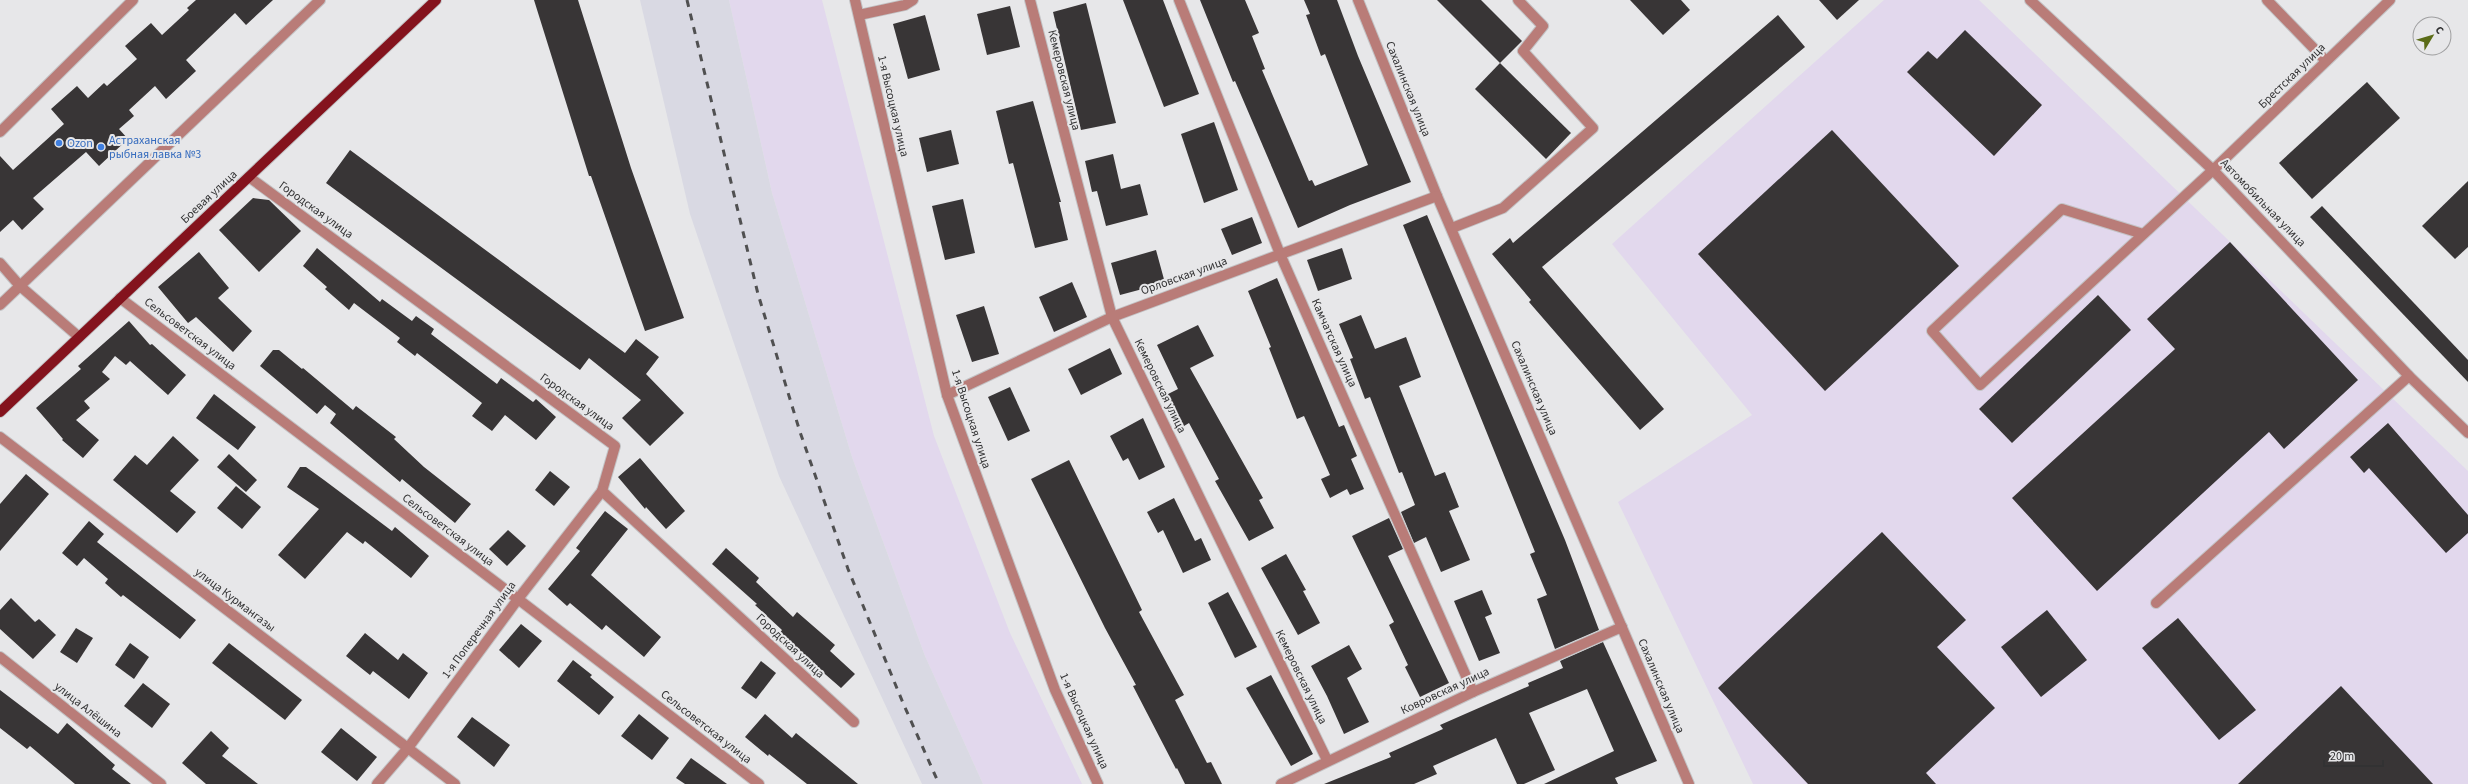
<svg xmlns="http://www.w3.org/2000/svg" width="2468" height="784" font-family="'Source Sans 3',sans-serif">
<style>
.industrial{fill:#e2d8ed}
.built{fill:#d9d9e3}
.building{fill:#383536}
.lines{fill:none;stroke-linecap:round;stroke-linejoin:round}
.minor-casing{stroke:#c3c3c5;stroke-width:12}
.major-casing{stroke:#c3c3c5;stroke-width:12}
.minor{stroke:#b97c78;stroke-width:10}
.major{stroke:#84131d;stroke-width:10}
.rail{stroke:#505051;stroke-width:3;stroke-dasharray:7 7;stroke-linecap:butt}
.shop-dot{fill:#3f7fe0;stroke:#e7e7e9;stroke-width:1.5}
.labels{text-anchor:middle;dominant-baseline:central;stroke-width:4;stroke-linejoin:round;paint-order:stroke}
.street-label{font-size:12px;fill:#323233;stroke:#e7e7e9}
.shop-label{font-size:12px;fill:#366cbe;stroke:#e7e7e9;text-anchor:start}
</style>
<rect width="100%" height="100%" fill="#e7e7e9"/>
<!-- industrial -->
<g class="industrial">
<path d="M 729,0 L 822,0 L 934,436 L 1010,633 L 1082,784 L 983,784 L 925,656 L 852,457 L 772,193 Z"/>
<path d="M 1884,0 L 1979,0 L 2468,471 L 2468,784 L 1753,784 L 1618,502 L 1752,415 L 1612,244 Z"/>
</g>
<!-- built -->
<path class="built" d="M 640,0 L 729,0 L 772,193 L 852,457 L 925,656 L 983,784 L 922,784 L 779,476 L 690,214 Z"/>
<!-- building -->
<g class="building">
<path d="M 196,0 L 273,0 L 246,25 L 235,13 L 186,60 L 196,71 L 166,99 L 155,86 L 129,110 L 134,116 L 119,129 L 128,139 L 99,166 L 86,152 L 33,198 L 44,209 L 22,230 L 13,220 L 0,232 L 0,156 L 13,170 L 64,124 L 51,109 L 77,86 L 88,98 L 104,83 L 107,86 L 137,59 L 125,46 L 151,23 L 162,35 L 189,10 L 187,8 Z"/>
<path d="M 534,0 L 578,0 L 631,168 L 684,318 L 645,331 L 591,176 L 589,176 Z"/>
<path d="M 1123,0 L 1163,0 L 1199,94 L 1164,107 Z"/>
<path d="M 1200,0 L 1245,0 L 1259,33 L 1252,36 L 1265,69 L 1262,70 L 1309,181 L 1312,180 L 1315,186 L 1368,165 L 1325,54 L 1321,56 L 1306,15 L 1310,14 L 1304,0 L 1337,0 L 1358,56 L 1411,182 L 1350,205 L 1298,228 L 1235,81 L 1233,82 Z"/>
<path d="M 1437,0 L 1481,0 L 1522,41 L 1500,63 Z"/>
<path d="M 1630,0 L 1681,0 L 1690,10 L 1663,35 Z"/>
<path d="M 1819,0 L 1859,0 L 1837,20 Z"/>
<path d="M 1086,3 L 1116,123 L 1081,130 L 1053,12 Z"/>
<path d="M 1010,6 L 1020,47 L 987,55 L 977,14 Z"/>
<path d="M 925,15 L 940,70 L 908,79 L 893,24 Z"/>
<path d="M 1778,15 L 1805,47 L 1542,267 L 1664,409 L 1640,430 L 1529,302 L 1531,300 L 1492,254 L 1510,238 L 1513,243 Z"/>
<path d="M 1965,30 L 2042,105 L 1994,156 L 1907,72 L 1928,51 L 1937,59 Z"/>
<path d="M 1500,63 L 1571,133 L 1546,159 L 1475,89 Z"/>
<path d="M 2367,82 L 2400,118 L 2312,199 L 2279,163 Z"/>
<path d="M 1033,101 L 1061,202 L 1059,202 L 1068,240 L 1035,248 L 1013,163 L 1009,164 L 996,111 Z"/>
<path d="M 1214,122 L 1238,190 L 1204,203 L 1181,134 Z"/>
<path d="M 951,130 L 959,164 L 927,172 L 919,138 Z"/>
<path d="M 1832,130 L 1959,266 L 1825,391 L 1698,254 Z"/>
<path d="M 350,150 L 625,353 L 636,339 L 659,357 L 646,374 L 684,413 L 650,446 L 622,418 L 641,400 L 589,358 L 580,370 L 326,183 Z"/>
<path d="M 1113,154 L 1121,189 L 1140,184 L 1148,215 L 1106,226 L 1097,191 L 1092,192 L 1085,161 Z"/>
<path d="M 2468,181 L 2468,247 L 2455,259 L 2422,226 Z"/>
<path d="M 253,198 L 269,200 L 301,231 L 259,272 L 219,230 Z"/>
<path d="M 963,199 L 975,253 L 945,260 L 932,206 Z"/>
<path d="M 2322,206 L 2468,360 L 2468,382 L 2310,217 Z"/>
<path d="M 1427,215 L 1565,540 L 1599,630 L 1555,649 L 1537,599 L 1547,595 L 1530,554 L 1535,552 L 1403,225 Z"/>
<path d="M 1252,217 L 1262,243 L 1232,255 L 1221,229 Z"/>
<path d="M 2230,242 L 2358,380 L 2284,449 L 2269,432 L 2097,591 L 2012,498 L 2175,349 L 2147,319 Z"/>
<path d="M 317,248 L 380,302 L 382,299 L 412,321 L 416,316 L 434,329 L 431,334 L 497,384 L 501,378 L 533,402 L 536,399 L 556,417 L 536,440 L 505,415 L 492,431 L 472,416 L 482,403 L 417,353 L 415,356 L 397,342 L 400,338 L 354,303 L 349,310 L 325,289 L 327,287 L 303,266 Z"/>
<path d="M 1342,248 L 1352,279 L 1318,291 L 1307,260 Z"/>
<path d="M 1156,250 L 1165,283 L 1120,295 L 1111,263 Z"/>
<path d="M 199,252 L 229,288 L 218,298 L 252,331 L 233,352 L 196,317 L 188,323 L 158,287 Z"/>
<path d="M 1277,278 L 1339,427 L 1344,425 L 1357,456 L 1351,459 L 1364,489 L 1350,495 L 1347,489 L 1330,498 L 1321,479 L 1330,475 L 1304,416 L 1297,419 L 1269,348 L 1271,347 L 1248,291 Z"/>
<path d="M 1072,282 L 1087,317 L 1054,332 L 1039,297 Z"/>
<path d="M 2098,295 L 2131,330 L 2012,443 L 1979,409 Z"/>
<path d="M 984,306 L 999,354 L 972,362 L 956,315 Z"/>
<path d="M 1361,315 L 1375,349 L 1406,337 L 1421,377 L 1399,386 L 1435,476 L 1445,472 L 1459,507 L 1449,511 L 1470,560 L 1441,572 L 1426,537 L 1414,543 L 1401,512 L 1415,505 L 1402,472 L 1399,473 L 1370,397 L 1365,399 L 1350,359 L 1353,358 L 1339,324 Z"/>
<path d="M 129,321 L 150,345 L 152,344 L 186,375 L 168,395 L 130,361 L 126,365 L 115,356 L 102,372 L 110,379 L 84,401 L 90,408 L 76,420 L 99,440 L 83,458 L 62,440 L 63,439 L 36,408 L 81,369 L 78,366 Z"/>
<path d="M 1198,325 L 1214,356 L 1190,368 L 1263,498 L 1259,500 L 1274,528 L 1249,541 L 1215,481 L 1219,479 L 1189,423 L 1184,426 L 1166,395 L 1178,389 L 1157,345 Z"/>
<path d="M 1110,348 L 1122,374 L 1081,395 L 1068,369 Z"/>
<path d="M 273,350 L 279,350 L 302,369 L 303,368 L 353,410 L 356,406 L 396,437 L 394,439 L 424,467 L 471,504 L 455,523 L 402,479 L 400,482 L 330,423 L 336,414 L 325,405 L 317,414 L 260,366 Z"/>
<path d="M 1010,387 L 1030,431 L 1008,441 L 988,397 Z"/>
<path d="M 214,394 L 256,427 L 238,450 L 196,418 Z"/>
<path d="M 1143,418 L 1165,467 L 1139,480 L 1128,458 L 1123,461 L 1110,436 Z"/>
<path d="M 2388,423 L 2468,515 L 2468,533 L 2446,553 L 2369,468 L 2364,473 L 2350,457 Z"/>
<path d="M 173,436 L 199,460 L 170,491 L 196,512 L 177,533 L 113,480 L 135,455 L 147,465 Z"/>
<path d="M 229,454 L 257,480 L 246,492 L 217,467 Z"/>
<path d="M 640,458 L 685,511 L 666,529 L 646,507 L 645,509 L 618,477 Z"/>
<path d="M 1069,460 L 1142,610 L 1139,612 L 1184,695 L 1175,700 L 1207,763 L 1211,762 L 1222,784 L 1185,784 L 1177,768 L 1176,769 L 1133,686 L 1136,685 L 1105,628 L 1031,479 Z"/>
<path d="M 300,467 L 306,467 L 324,480 L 392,531 L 395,527 L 429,556 L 411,578 L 365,541 L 363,544 L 347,532 L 305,579 L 278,555 L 319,509 L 287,487 Z"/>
<path d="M 550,471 L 570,487 L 554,506 L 535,490 Z"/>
<path d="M 26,474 L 49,494 L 0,551 L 0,504 Z"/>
<path d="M 236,486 L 261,507 L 242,529 L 217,508 Z"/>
<path d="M 1174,498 L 1195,541 L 1201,538 L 1211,560 L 1183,573 L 1163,530 L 1158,533 L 1147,512 Z"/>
<path d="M 605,511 L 628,529 L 591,575 L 661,637 L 644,657 L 606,625 L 602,630 L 570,603 L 567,606 L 548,589 L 580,551 L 576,548 Z"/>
<path d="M 1389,518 L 1403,549 L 1388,556 L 1449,683 L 1420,697 L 1405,667 L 1408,665 L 1389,625 L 1394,622 L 1352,536 Z"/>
<path d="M 89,521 L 104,534 L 97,542 L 196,620 L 180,639 L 123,595 L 121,597 L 105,583 L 108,579 L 84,558 L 77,566 L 62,553 Z"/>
<path d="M 508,530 L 526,546 L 507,566 L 489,549 Z"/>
<path d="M 1882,532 L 1966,620 L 1937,647 L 1995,708 L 1926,773 L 1936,784 L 1808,784 L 1718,688 Z"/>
<path d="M 726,548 L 759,578 L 756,582 L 793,617 L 797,612 L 835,645 L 830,651 L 855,674 L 841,688 L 779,634 L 782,630 L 755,605 L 757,604 L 712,564 Z"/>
<path d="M 1286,554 L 1306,590 L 1303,591 L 1320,623 L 1298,635 L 1261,568 Z"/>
<path d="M 1482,590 L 1492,614 L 1485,617 L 1500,653 L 1479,661 L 1454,601 Z"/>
<path d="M 1228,592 L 1257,647 L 1235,658 L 1208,603 Z"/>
<path d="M 11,598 L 35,622 L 39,619 L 56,635 L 33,659 L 0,629 L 0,610 Z"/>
<path d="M 2047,610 L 2087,660 L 2041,697 L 2001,647 Z"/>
<path d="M 2178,618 L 2256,710 L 2219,740 L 2142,648 Z"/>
<path d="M 521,624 L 542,641 L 519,668 L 499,650 Z"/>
<path d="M 76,628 L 93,638 L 77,663 L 60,652 Z"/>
<path d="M 365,633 L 398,660 L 403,653 L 428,673 L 409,699 L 373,671 L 370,675 L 346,656 Z"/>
<path d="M 1603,642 L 1657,761 L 1615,778 L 1618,784 L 1544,784 L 1614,751 L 1587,689 L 1529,713 L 1555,770 L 1524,784 L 1517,784 L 1496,738 L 1433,766 L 1437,774 L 1414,784 L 1324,784 L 1391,757 L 1389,753 L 1443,729 L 1440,725 L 1529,686 L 1528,683 L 1563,668 L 1560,661 Z"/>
<path d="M 130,643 L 149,657 L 134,679 L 115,665 Z"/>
<path d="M 229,643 L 302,700 L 285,720 L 212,663 Z"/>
<path d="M 1349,645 L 1362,669 L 1347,678 L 1369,722 L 1344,734 L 1327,696 L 1311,666 Z"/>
<path d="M 573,660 L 592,675 L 590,677 L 614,697 L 599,715 L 557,681 Z"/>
<path d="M 761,661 L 776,673 L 756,699 L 741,688 Z"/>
<path d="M 1271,675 L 1313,754 L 1291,766 L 1246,688 Z"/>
<path d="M 143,683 L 170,704 L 152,728 L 124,706 Z"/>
<path d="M 2341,686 L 2433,784 L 2238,784 Z"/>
<path d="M 0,690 L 58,734 L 67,723 L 115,765 L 112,769 L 131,784 L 75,784 L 30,746 L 27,749 L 0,728 Z"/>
<path d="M 639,714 L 669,738 L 652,760 L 621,736 Z"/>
<path d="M 765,714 L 792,738 L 796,733 L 858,784 L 807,784 L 769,754 L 768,756 L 745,737 Z"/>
<path d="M 472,717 L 510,745 L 494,767 L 457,737 Z"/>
<path d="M 341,728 L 377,757 L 357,781 L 321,752 Z"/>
<path d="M 211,731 L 229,748 L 222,756 L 258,784 L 206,784 L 182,763 Z"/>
<path d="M 691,758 L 727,784 L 685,784 L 676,778 Z"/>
</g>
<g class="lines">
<!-- minor casing -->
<g class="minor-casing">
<g id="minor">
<path d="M 855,0 L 947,395 L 1055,690 L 1098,784"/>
<path d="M 1030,0 L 1112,317 L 1327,760"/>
<path d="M 1179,0 L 1280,254 L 1473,692"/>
<path d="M 1358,0 L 1437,196 L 1689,784"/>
<path d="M 2030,0 L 2213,170 L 2409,376 L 2468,433"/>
<path d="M 2267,0 L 2326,61"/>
<path d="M 859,15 L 905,5 L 913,0"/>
<path d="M 0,132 L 133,0"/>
<path d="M 249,177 L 615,446 L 602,491 L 854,722"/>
<path d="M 1452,228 L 1503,208 L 1593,128 L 1523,51 L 1543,26 L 1518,0"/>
<path d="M 2143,234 L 2062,209 L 1932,331 L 1980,385 L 2213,170 L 2390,0"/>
<path d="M 0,263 L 20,286 L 79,337"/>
<path d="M 120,298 L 518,599 L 759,784"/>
<path d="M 0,305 L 320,0"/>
<path d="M 947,395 L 1112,317 L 1437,196"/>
<path d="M 0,437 L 455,784"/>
<path d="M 2156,603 L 2409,376"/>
<path d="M 0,657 L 161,784"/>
<path d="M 377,784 L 408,748 L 518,599 L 602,491"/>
<path d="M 1281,784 L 1473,692 L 1622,627"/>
</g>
</g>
<!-- major casing -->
<g class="major-casing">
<path id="major" d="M 0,412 L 436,0"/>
</g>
<!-- minor -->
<use href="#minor" class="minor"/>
<!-- major -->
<use href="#major" class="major"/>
<!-- rail -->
<path class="rail" d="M 687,0 L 758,294 L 800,432 L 848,569 L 903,703 L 939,784"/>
</g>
<!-- markers -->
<g class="shop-dot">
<circle cx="59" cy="143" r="4"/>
<circle cx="101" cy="147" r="4"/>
</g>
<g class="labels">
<!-- street labels -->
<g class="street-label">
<text transform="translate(2292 76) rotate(-44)">Брестская улица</text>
<text transform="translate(1064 80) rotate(76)">Кемеровская улица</text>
<text transform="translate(1408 89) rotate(68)">Сахалинская улица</text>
<text transform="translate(893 106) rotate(77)">1-я Высоцкая улица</text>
<text transform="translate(209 197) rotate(-43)">Боевая улица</text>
<text transform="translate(2263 203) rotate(46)">Автомобильная улица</text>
<text transform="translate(316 210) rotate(36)">Городская улица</text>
<text transform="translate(1184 276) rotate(-20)">Орловская улица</text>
<text transform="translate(190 334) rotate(37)">Сельсоветская улица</text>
<text transform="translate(1334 343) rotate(66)">Камчатская улица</text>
<text transform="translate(1160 386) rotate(64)">Кемеровская улица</text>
<text transform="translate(1534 388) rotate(67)">Сахалинская улица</text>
<text transform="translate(577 402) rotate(36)">Городская улица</text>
<text transform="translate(971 419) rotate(72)">1-я Высоцкая улица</text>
<text transform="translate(448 530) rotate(37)">Сельсоветская улица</text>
<text transform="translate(235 600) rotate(37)">улица Курмангазы</text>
<text transform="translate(479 630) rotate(-54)">1-я Поперечная улица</text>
<text transform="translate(790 646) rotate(43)">Городская улица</text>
<text transform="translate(1301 677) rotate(64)">Кемеровская улица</text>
<text transform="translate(1661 686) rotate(67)">Сахалинская улица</text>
<text transform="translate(1445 691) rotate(-25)">Ковровская улица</text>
<text transform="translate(88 710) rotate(38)">улица Алёшина</text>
<text transform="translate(1084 721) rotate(66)">1-я Высоцкая улица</text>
<text transform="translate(706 727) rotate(38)">Сельсоветская улица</text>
</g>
<!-- shop labels -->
<g class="shop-label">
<text x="109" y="140">Астраханская<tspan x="109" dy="14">рыбная лавка №3</tspan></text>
<text x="67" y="143">Ozon</text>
</g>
</g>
<!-- north arrow -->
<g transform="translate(2432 36) rotate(52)"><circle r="19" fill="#e7e7e9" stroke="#9f9fa0"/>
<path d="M0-3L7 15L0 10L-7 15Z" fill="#5b6c17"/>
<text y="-6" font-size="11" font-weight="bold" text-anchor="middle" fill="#323233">С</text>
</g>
<!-- scale -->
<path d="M2324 760v6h59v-6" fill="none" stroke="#323233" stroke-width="2"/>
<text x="2330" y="760" font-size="12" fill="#323233" stroke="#e7e7e9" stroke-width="3" paint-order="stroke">20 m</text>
</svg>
